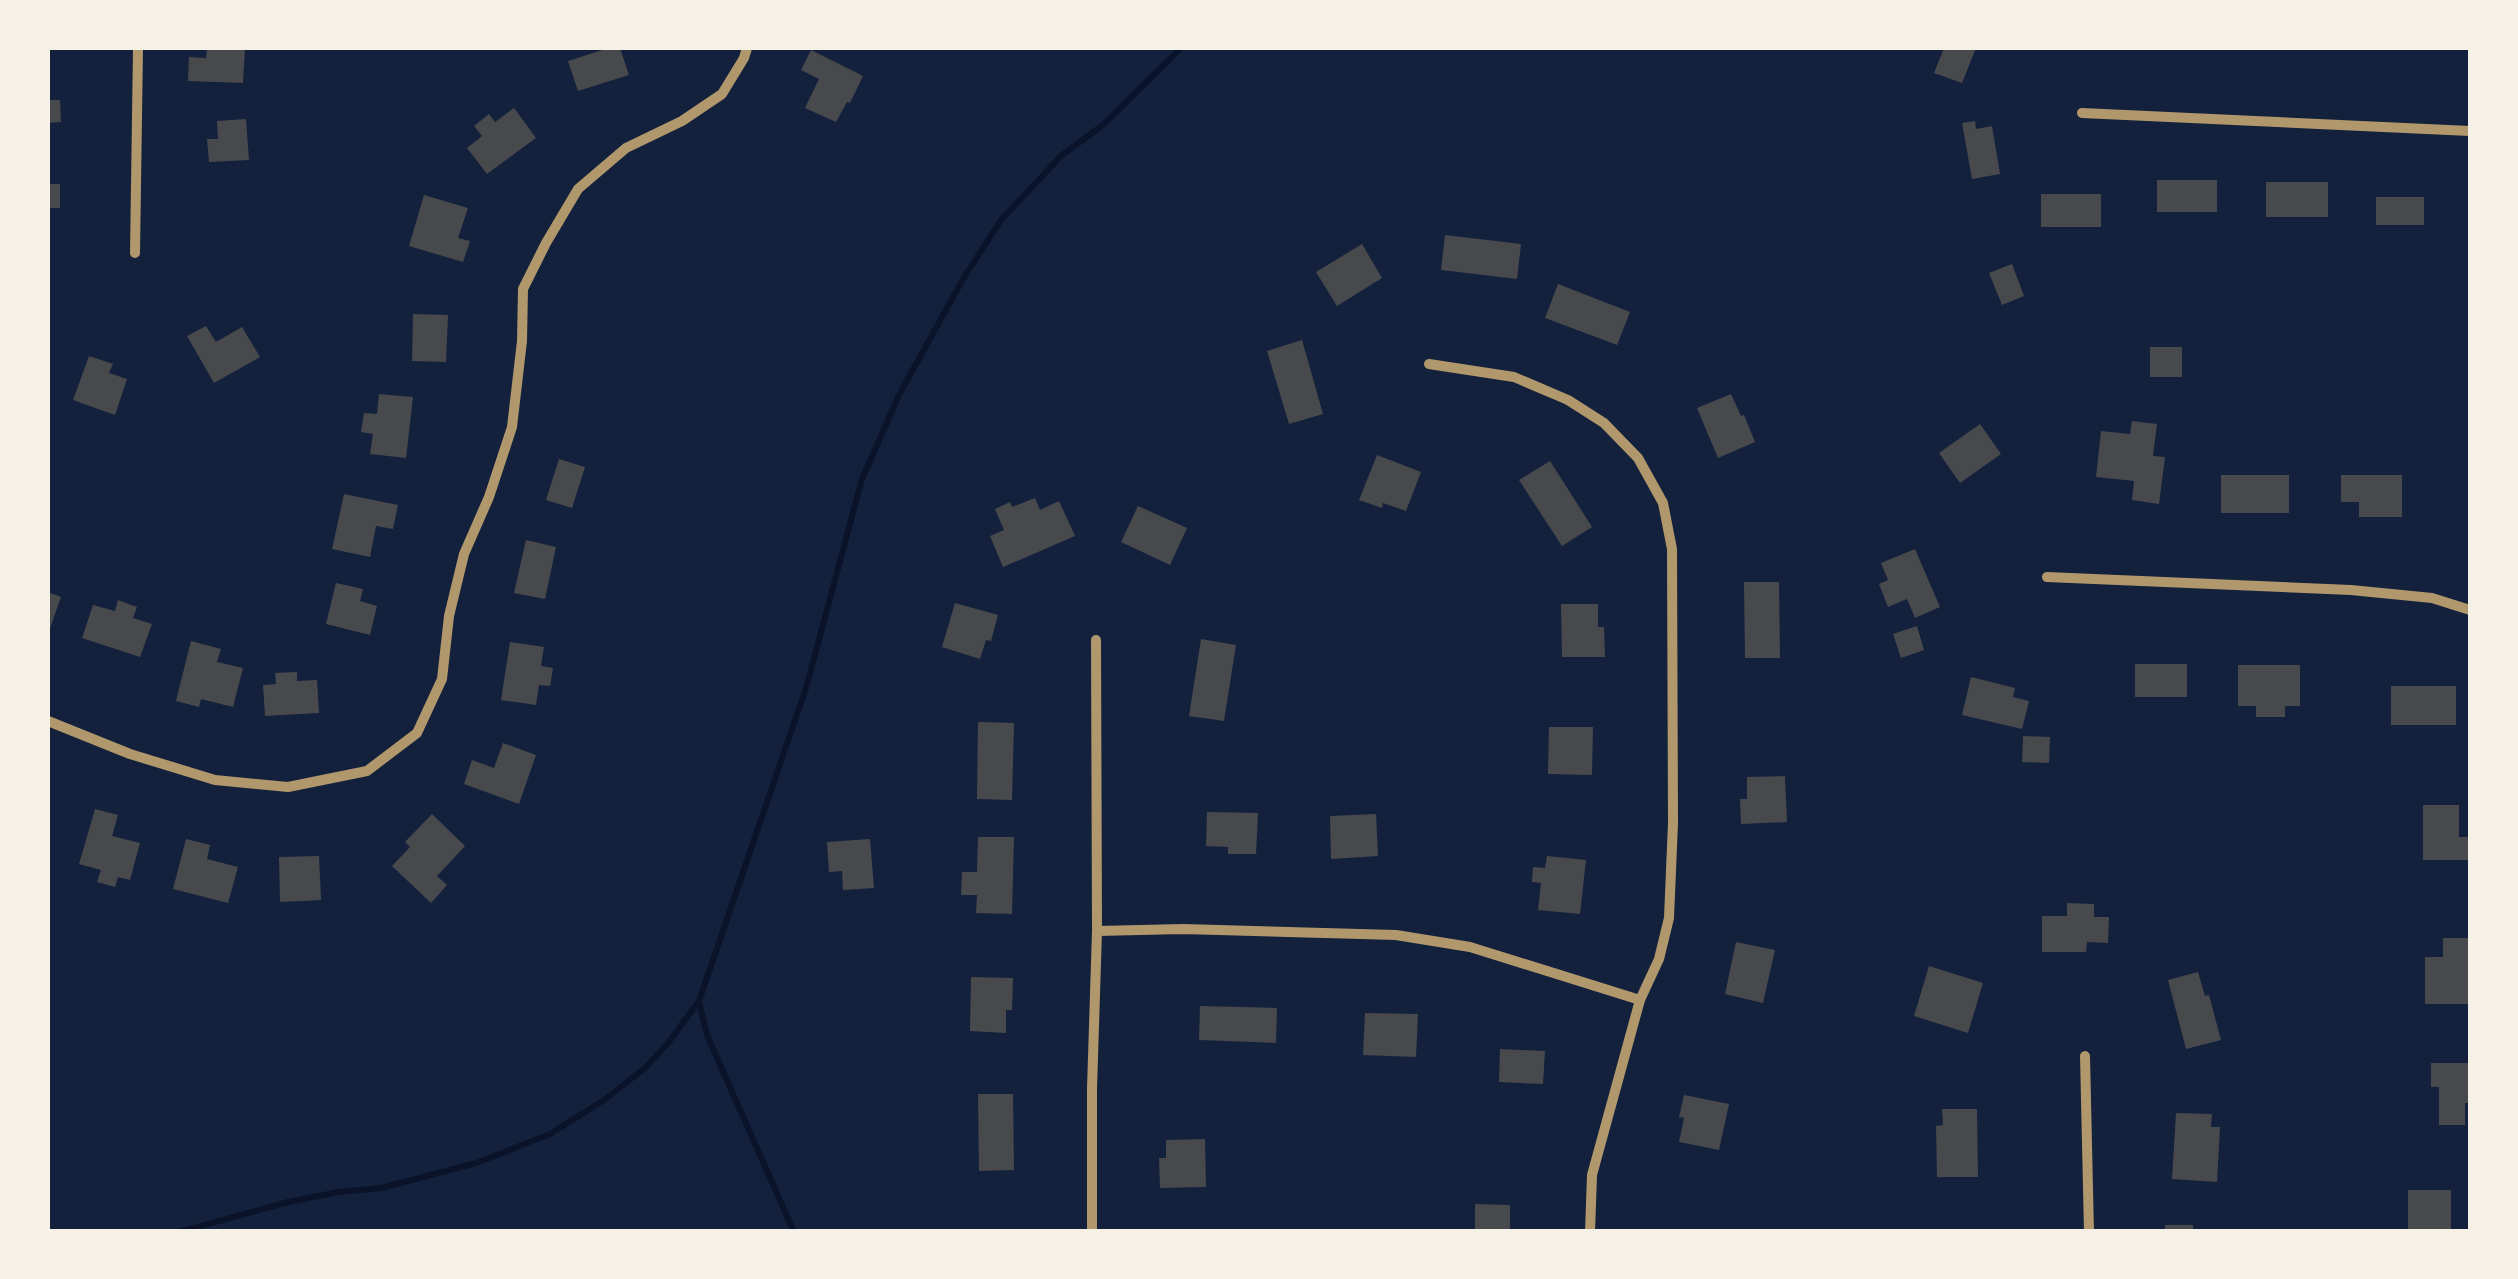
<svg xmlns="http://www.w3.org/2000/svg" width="2518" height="1279" font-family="'PT Sans',sans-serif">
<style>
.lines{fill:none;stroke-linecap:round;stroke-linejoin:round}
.stream{stroke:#0b132b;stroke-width:6}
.building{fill:#48494c}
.minor{stroke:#b1986c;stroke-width:10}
</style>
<rect width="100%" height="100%" fill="#14213d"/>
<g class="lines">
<!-- stream -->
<g class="stream">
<path d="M 699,1002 L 707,1035 L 794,1232"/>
<path d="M 179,1232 L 288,1202 L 339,1192 L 381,1188 L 476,1163 L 550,1134 L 604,1100 L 645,1068 L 668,1043 L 699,1001 L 806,688 L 862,479 L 899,395 L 963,279 L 1001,220 L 1062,155 L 1103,125 L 1181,48"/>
</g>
</g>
<!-- building -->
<g class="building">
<path d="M 207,48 L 245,48 L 243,83 L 188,81 L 189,57 L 206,58 Z"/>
<path d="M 609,48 L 620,48 L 629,75 L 578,91 L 568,61 Z"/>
<path d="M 1944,48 L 1976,48 L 1962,83 L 1934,73 Z"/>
<path d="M 811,50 L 863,76 L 850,103 L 847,102 L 836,122 L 805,108 L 819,79 L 801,70 Z"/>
<path d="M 48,100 L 60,100 L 61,122 L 48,123 Z"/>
<path d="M 514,108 L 536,138 L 487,174 L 467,148 L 482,136 L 474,126 L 489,114 L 495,122 Z"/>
<path d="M 246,119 L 249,160 L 209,162 L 207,139 L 218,139 L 217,121 Z"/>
<path d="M 1975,121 L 1976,129 L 1992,126 L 2000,174 L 1972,179 L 1962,123 Z"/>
<rect x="2157" y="180" width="60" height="32"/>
<rect x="2266" y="182" width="62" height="35"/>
<rect x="48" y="184" width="12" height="24"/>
<rect x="2041" y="194" width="60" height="33"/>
<path d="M 424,195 L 468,208 L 458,238 L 470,241 L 463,262 L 409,246 Z"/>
<rect x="2376" y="197" width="48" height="28"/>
<path d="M 1445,235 L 1521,244 L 1517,279 L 1441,270 Z"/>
<path d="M 1362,244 L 1382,278 L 1337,306 L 1316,272 Z"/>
<path d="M 2012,264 L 2024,296 L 2002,305 L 1989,273 Z"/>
<path d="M 1558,284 L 1630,312 L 1617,345 L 1545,318 Z"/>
<path d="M 413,314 L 448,315 L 446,362 L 412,361 Z"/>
<path d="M 206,326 L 216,342 L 242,327 L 260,357 L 214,383 L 187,336 Z"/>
<path d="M 1302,340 L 1323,414 L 1289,424 L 1267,351 Z"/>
<rect x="2150" y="347" width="32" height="30"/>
<path d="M 89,356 L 113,364 L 109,373 L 127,379 L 115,415 L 73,400 Z"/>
<path d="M 379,394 L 413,397 L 406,458 L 370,454 L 373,434 L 361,432 L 364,413 L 377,414 Z"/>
<path d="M 1731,394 L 1741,416 L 1744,415 L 1755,442 L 1718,458 L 1697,408 Z"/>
<path d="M 2132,421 L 2157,424 L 2153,456 L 2165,457 L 2159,504 L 2132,500 L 2134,481 L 2096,477 L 2101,431 L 2130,434 Z"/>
<path d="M 1980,424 L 2001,454 L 1960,483 L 1939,453 Z"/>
<path d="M 1377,455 L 1421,472 L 1406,511 L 1383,503 L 1382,508 L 1359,500 Z"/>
<path d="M 559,459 L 585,467 L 572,508 L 546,500 Z"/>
<path d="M 1550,461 L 1592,527 L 1562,546 L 1519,480 Z"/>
<rect x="2221" y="475" width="68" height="38"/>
<path d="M 2341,475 L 2402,475 L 2402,517 L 2359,517 L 2359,502 L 2341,502 Z"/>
<path d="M 344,494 L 398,505 L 393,529 L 376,526 L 370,557 L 332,549 Z"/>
<path d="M 1035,498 L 1040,510 L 1059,501 L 1075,536 L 1003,567 L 990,536 L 1004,530 L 995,509 L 1010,502 L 1012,507 Z"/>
<path d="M 1138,506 L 1187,528 L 1170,565 L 1121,542 Z"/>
<path d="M 526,540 L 556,547 L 545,599 L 514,593 Z"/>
<path d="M 1915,549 L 1940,607 L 1915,618 L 1907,599 L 1888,607 L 1879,584 L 1888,580 L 1881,563 Z"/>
<path d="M 1744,582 L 1779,582 L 1780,658 L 1745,658 Z"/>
<path d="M 336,583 L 363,589 L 360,601 L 377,606 L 370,635 L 326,624 Z"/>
<path d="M 48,592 L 61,597 L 48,634 Z"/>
<path d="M 118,600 L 137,607 L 133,618 L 152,624 L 140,657 L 82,638 L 93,605 L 115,611 Z"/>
<path d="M 955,603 L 998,615 L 991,641 L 986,640 L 980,659 L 942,647 Z"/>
<path d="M 1561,604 L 1598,604 L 1598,627 L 1604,627 L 1605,657 L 1562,657 Z"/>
<path d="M 1917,626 L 1924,650 L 1901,658 L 1893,634 Z"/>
<path d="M 1201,639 L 1236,645 L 1224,721 L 1189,716 Z"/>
<path d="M 191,641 L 221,649 L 217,662 L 243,668 L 233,707 L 201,699 L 199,707 L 176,701 Z"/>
<path d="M 510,642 L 544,647 L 541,666 L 553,668 L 550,686 L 539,685 L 536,705 L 501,700 Z"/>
<rect x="2135" y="664" width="52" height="33"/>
<path d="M 2238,665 L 2300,665 L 2300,706 L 2285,706 L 2285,717 L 2256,717 L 2256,706 L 2238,706 Z"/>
<path d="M 297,672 L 297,681 L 317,680 L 319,713 L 265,716 L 263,685 L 276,684 L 275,673 Z"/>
<path d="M 1971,677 L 2015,688 L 2013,697 L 2029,701 L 2022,729 L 1962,715 Z"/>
<rect x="2391" y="686" width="65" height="39"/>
<path d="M 978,722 L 1014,723 L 1012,800 L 977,799 Z"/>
<path d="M 1549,727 L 1593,727 L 1592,775 L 1548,774 Z"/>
<path d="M 2023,736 L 2050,737 L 2049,763 L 2022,762 Z"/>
<path d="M 503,743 L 536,755 L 519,804 L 464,784 L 472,760 L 494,768 Z"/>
<path d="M 1785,776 L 1787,822 L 1741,824 L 1740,799 L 1747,799 L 1747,777 Z"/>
<path d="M 2423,805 L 2459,805 L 2459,837 L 2470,837 L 2470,860 L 2423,860 Z"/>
<path d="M 95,809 L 118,815 L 112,836 L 140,843 L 130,880 L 118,877 L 115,887 L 97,882 L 101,870 L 79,864 Z"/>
<path d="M 1207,812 L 1258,813 L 1256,854 L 1228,854 L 1228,847 L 1206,846 Z"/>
<path d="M 432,814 L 465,846 L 437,876 L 447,885 L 431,903 L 392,866 L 410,847 L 405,842 Z"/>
<path d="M 1376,814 L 1378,856 L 1331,859 L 1330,816 Z"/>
<path d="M 978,837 L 1014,837 L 1012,914 L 976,913 L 977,895 L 961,895 L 962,872 L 977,872 Z"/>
<path d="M 186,839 L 210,845 L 207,859 L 238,867 L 228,903 L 173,889 Z"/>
<path d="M 870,839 L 874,888 L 843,890 L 842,871 L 829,872 L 827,842 Z"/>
<path d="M 319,856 L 321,900 L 280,902 L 279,857 Z"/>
<path d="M 1547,856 L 1586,860 L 1580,914 L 1538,910 L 1541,883 L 1532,882 L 1533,867 L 1545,868 Z"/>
<path d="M 2067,903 L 2094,904 L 2094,917 L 2109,917 L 2108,943 L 2087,942 L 2086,952 L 2042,952 L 2042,916 L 2067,916 Z"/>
<path d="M 2443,938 L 2470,938 L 2470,1004 L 2425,1004 L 2425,957 L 2443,957 Z"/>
<path d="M 1736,942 L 1775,950 L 1763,1003 L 1725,994 Z"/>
<path d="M 1929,966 L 1983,983 L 1968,1033 L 1914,1016 Z"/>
<path d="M 2198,972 L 2205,996 L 2209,995 L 2221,1040 L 2186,1049 L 2168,980 Z"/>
<path d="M 971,977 L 1013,978 L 1012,1010 L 1006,1010 L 1006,1033 L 970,1031 Z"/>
<path d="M 1200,1006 L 1277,1008 L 1276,1043 L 1199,1040 Z"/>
<path d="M 1365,1013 L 1418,1014 L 1416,1057 L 1363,1055 Z"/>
<path d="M 1500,1049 L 1545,1051 L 1543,1084 L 1499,1082 Z"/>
<path d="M 2431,1063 L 2470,1063 L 2470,1103 L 2465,1103 L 2465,1125 L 2439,1125 L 2439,1087 L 2431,1087 Z"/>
<path d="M 978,1094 L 1013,1094 L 1014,1170 L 979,1171 Z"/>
<path d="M 1684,1095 L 1729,1104 L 1719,1150 L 1679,1142 L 1684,1118 L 1679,1117 Z"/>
<path d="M 1942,1109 L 1977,1109 L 1978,1177 L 1937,1177 L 1936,1126 L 1943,1125 Z"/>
<path d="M 2176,1113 L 2212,1114 L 2211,1127 L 2220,1127 L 2217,1182 L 2172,1179 Z"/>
<path d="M 1205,1139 L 1206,1187 L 1160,1188 L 1159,1158 L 1166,1158 L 1166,1140 Z"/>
<rect x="2408" y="1190" width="43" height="42"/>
<path d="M 1475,1204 L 1510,1205 L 1510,1232 L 1475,1232 Z"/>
<rect x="2165" y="1225" width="28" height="7"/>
</g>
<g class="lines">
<!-- minor -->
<g class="minor">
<path d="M 2082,113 L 2470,131"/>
<path d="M 135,253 L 138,48"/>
<path d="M 1429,364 L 1514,377 L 1568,400 L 1604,423 L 1638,458 L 1663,503 L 1672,549 L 1673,823 L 1669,918 L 1659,959 L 1640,1000 L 1592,1175 L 1590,1232"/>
<path d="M 2047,577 L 2351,590 L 2432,598 L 2470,610"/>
<path d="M 48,721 L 130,754 L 215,780 L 288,787 L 367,771 L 417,733 L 442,679 L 449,616 L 464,554 L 489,497 L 512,427 L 522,341 L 523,289 L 546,243 L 578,189 L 626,148 L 682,121 L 722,94 L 744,58 L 747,48"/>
<path d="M 1097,931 L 1183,929 L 1396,935 L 1470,947 L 1640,1000"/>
<path d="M 2085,1056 L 2089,1232"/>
<path d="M 1092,1232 L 1092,1089 L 1097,931 L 1096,640"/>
</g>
</g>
<!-- border -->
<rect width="2518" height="1279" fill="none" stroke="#f6f1e7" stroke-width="100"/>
</svg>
